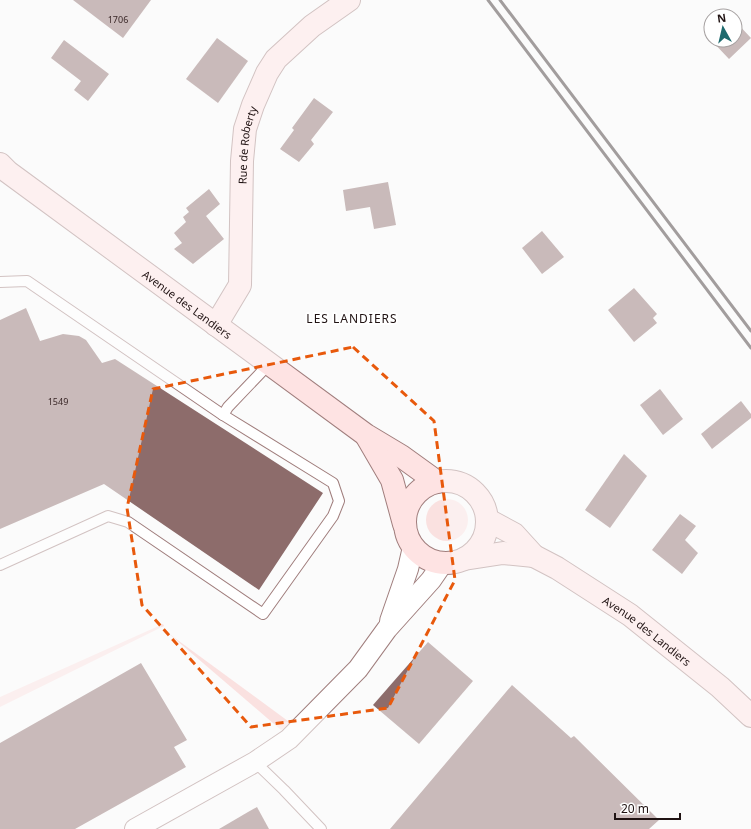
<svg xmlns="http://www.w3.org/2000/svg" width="751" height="829" font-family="'Noto Sans',sans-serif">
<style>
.green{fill:#fae1e0}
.building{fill:#8d6c6b}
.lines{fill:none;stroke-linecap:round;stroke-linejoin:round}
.lane-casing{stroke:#a07e7d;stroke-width:12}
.street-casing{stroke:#a07e7d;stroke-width:22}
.secondary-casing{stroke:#a07e7d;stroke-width:24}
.lane{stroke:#fff;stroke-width:10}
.street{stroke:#fff;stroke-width:20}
.secondary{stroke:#fee3e3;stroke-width:22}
.rail{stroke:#362b2b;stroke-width:3}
.marked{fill:none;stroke:#e8590c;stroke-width:3;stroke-dasharray:8 5;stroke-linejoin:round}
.labels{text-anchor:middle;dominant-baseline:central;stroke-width:4;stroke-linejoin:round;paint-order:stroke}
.number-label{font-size:9px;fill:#3b2929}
.street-label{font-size:11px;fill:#201313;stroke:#fff}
.neighbourhood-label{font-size:12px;letter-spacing:1px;fill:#201313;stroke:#fff}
</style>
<rect width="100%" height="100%" fill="#fbfbfb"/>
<!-- green -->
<g class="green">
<circle cx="447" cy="520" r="21"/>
<path d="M 163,624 L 164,626 L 0,707 L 0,697 Z"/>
<path d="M 168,633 L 292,724 L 281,730 Z"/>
</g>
<!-- building -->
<g class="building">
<path d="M 73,0 L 151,0 L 123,38 Z"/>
<path d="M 735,21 L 751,38 L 729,59 L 710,39 L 735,40 Z"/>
<path d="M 217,38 L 248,61 L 218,103 L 186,79 Z"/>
<path d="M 64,40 L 109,74 L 88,101 L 74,90 L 81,81 L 51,58 Z"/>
<path d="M 314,98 L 333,112 L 311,140 L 314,144 L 299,162 L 280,149 L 294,130 L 292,128 Z"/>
<path d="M 388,182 L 396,225 L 374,229 L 370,207 L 346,211 L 343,190 Z"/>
<path d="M 209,189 L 220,204 L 206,216 L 224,239 L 193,264 L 174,249 L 182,243 L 174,233 L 186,222 L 183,217 L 189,212 L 186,208 Z"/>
<path d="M 542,231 L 564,257 L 542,274 L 522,248 Z"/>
<path d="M 634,288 L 657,314 L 653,318 L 657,323 L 634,342 L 608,310 Z"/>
<path d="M 26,308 L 40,341 L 63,334 L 79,336 L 86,340 L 102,363 L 115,359 L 323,493 L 259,590 L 104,484 L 0,529 L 0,320 Z"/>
<path d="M 660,389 L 683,419 L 663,435 L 640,405 Z"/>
<path d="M 741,401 L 751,414 L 751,418 L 712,449 L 701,434 Z"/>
<path d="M 624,454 L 647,476 L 610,528 L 585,510 Z"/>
<path d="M 680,514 L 696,526 L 685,540 L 698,553 L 682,574 L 652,550 Z"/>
<path d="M 428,642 L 473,681 L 419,744 L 373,705 Z"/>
<path d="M 141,663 L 187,740 L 174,747 L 186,767 L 75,829 L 0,829 L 0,743 Z"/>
<path d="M 512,685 L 571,738 L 574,736 L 659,820 L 649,829 L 390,829 Z"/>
<path d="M 257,807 L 269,829 L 219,829 L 248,812 Z"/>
</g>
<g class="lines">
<!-- lane casing -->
<g class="lane-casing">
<g id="lane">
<path d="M 0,282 L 27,281 L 223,415"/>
<path d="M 0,565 L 108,516 L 128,522 L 263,614 L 333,516 L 339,501 L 333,483 L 223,415 L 228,407 L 269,364"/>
<path d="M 255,762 L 284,790 L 321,829"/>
</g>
</g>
<!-- street casing -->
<g class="street-casing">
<g id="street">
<path d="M 390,621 L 408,569 L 413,547"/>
<path d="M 135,829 L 255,762 L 289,739 L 358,669 L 387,629 L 431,580 L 442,564"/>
</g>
</g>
<!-- secondary casing -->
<g class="secondary-casing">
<g id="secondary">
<path id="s1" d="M 0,164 L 8,172 L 366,435 L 401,456 L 437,482"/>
<path id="s2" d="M 216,325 L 240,285 L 242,161 L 245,129 L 253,105 L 267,73 L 276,59 L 312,26 L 349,0"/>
<path d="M 367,437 L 392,480 L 404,524"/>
<circle cx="446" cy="522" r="41"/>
<path id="s3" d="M 488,520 L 514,534 L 534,556 L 557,568 L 630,615 L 720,687 L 751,716"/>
<path d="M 464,559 L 503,553 L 534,556"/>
</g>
</g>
<!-- lane -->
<use href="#lane" class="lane"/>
<!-- street -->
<use href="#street" class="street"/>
<!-- secondary -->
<use href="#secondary" class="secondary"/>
<!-- rail -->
<g class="rail">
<path d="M 488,0 L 751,348"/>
<path d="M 500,0 L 751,331"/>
</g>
</g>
<!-- marked area -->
<path d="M0 0H751V829H0ZM 353,347 L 434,421 L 455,580 L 388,708 L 251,727 L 142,605 L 127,508 L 153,389 Z" fill="#fbfbfb" fill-opacity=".55" fill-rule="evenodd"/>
<path class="marked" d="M 353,347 L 434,421 L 455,580 L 388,708 L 251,727 L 142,605 L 127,508 L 153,389 Z"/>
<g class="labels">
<!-- number labels -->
<g class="number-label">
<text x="118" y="19">1706</text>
<text x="58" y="401">1549</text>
</g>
<!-- street labels -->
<g class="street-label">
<text stroke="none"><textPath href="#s2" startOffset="187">Rue de Roberty</textPath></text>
<text stroke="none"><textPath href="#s1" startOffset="234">Avenue des Landiers</textPath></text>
<text stroke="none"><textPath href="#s3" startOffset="195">Avenue des Landiers</textPath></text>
</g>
<!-- neighbourhood labels -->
<g class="neighbourhood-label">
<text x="352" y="318">LES LANDIERS</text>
</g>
</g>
<!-- north arrow -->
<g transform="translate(723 28) rotate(352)"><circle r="19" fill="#ffffff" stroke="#a6a1a1"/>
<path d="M0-3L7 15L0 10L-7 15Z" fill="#1d6a6e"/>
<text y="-6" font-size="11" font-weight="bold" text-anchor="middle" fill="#201313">N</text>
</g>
<!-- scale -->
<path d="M615 813v6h65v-6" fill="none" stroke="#201313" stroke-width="2"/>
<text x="621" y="813" font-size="12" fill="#201313" stroke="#ffffff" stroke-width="3" paint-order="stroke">20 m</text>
</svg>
